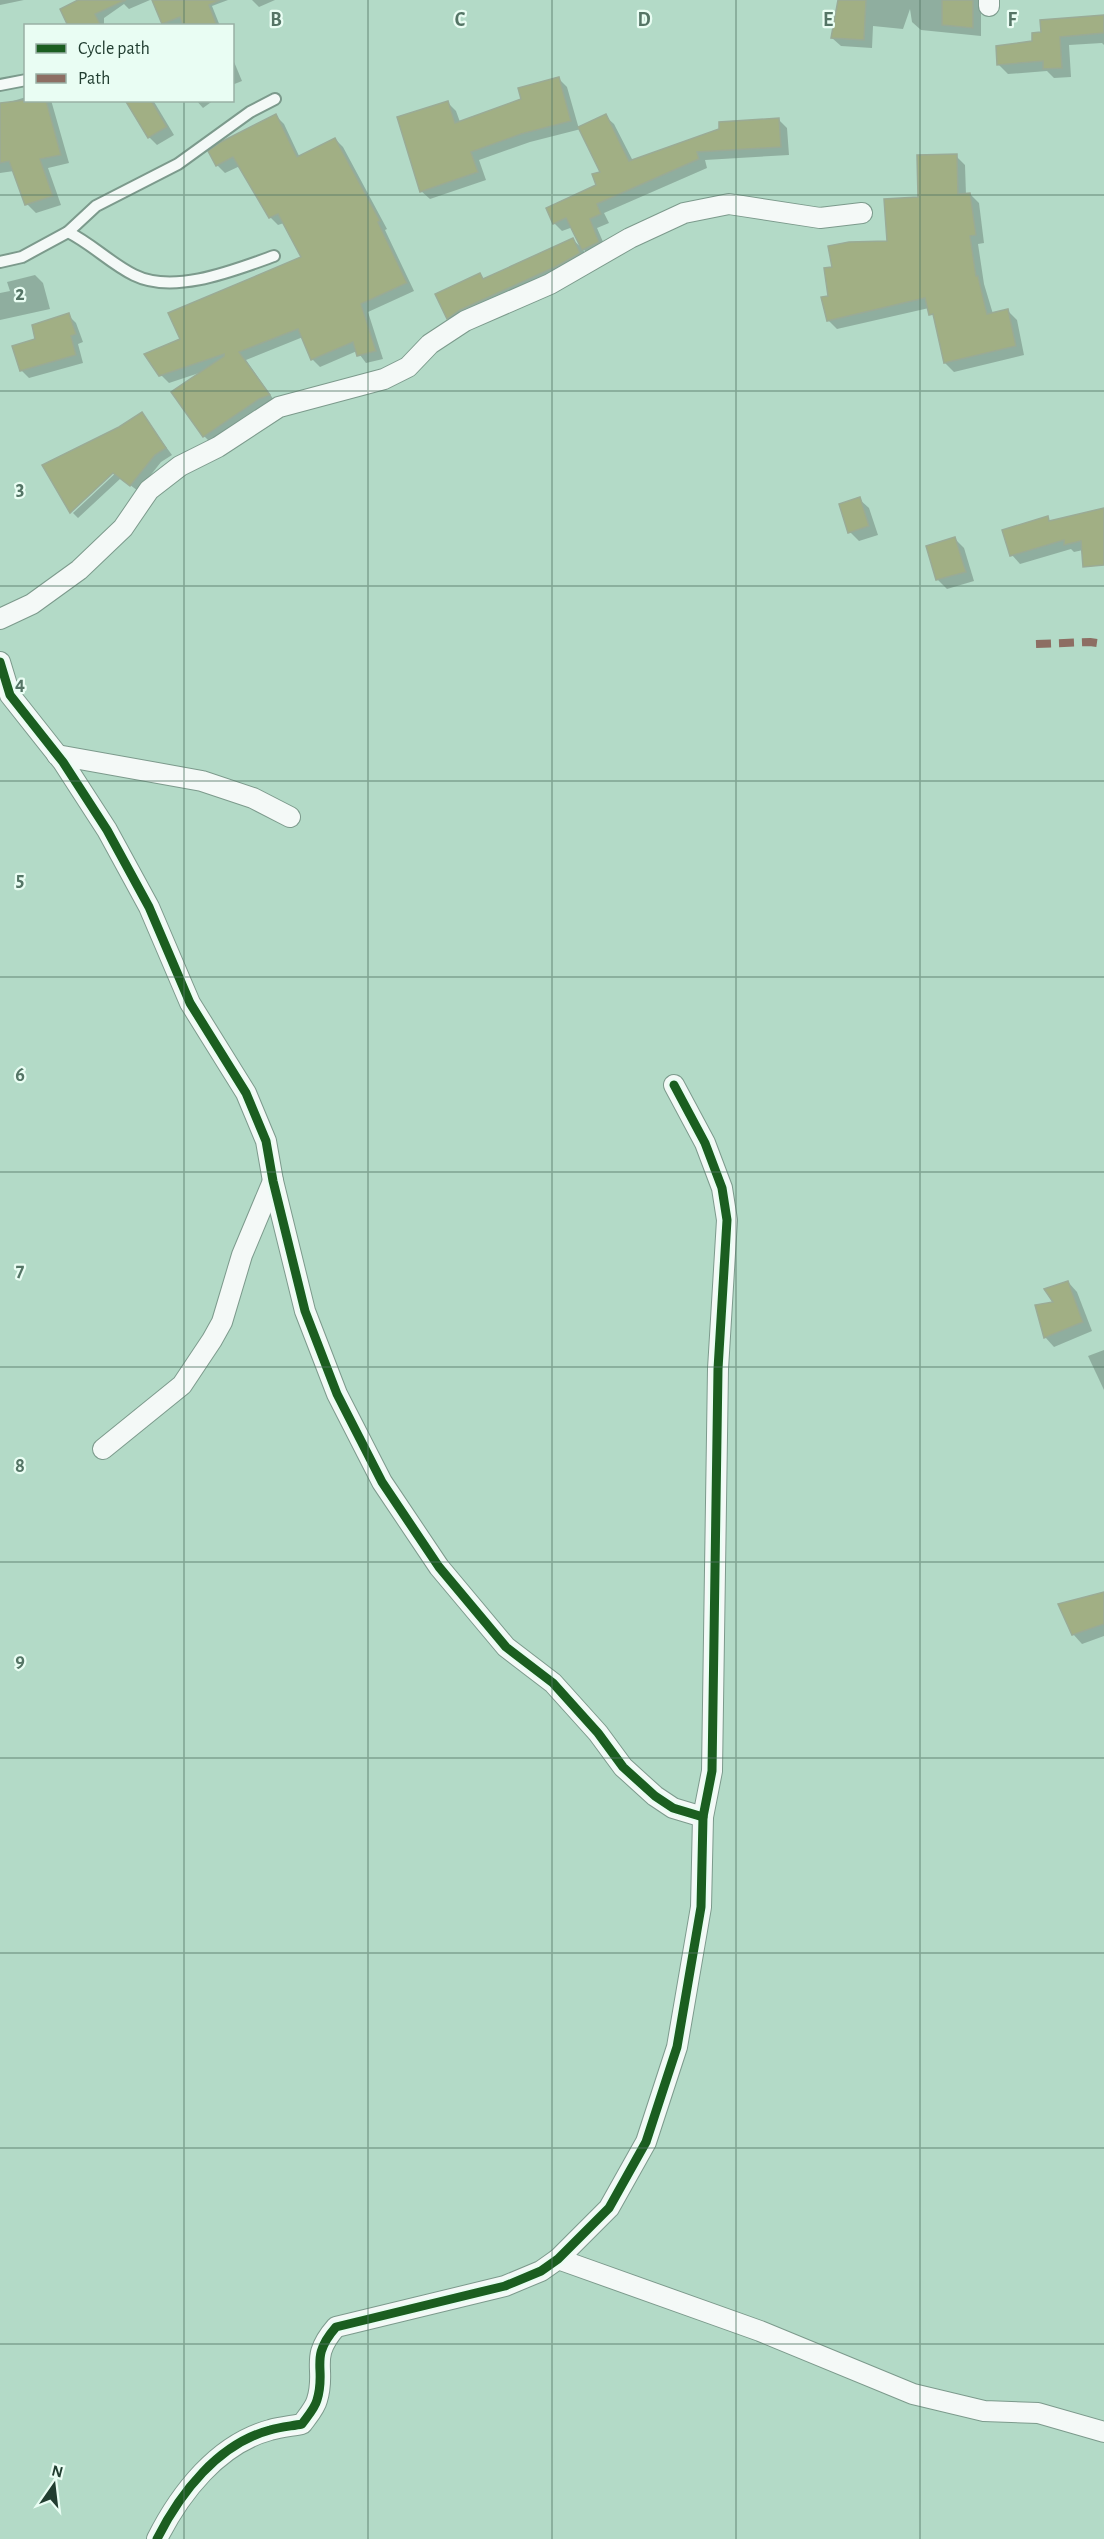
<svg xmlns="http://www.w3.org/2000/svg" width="1104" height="2539" font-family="'Alegreya Sans',sans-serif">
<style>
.shadow{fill:#0003}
.building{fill:#a1af84;stroke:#9aab96;stroke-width:1.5}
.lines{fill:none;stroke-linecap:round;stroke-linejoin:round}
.service-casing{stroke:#7c9a8c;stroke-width:14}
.minor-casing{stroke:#7c9a8c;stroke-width:22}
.service{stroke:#f4f9f7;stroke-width:10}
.minor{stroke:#f4f9f7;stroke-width:20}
.quiet{stroke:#8d6e63;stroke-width:8;stroke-dasharray:15 8;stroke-linecap:butt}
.cycleway-casing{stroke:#e9fdf3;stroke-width:13}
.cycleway{stroke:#1b5e20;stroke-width:9}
.grid{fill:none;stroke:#547465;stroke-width:1.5;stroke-opacity:0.55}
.grid-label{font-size:20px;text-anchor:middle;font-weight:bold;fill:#547465;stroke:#e9fdf3;stroke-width:4.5;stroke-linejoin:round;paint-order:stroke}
</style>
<rect width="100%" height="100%" fill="#b3dac7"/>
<!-- shadow -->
<g class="shadow">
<path d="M 0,0 L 24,0 L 0,5 Z"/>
<path d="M 81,0 L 150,0 L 129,9 L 124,4 L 104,18 L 104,26 L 69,26 Z"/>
<path d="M 154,0 L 228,0 L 212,6 L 220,26 L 164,26 Z"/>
<path d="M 252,0 L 275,0 L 259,7 Z"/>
<path d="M 839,0 L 981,0 L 981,36 L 921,30 L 912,22 L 910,9 L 903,29 L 873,26 L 872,48 L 841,46 L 832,38 Z"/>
<path d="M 1104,17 L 1104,45 L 1102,43 L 1069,45 L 1071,77 L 1054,78 L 1047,71 L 1008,74 L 998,64 L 1034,42 Z"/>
<path d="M 232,57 L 242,81 L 232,85 Z"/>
<path d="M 559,79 L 567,87 L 579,129 L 605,116 L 614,124 L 633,161 L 778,119 L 787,128 L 789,155 L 705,160 L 707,168 L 604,213 L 609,223 L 597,228 L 607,251 L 592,258 L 583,249 L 589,262 L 457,327 L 448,318 L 479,275 L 485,280 L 573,240 L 583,249 L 573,227 L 562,231 L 554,223 L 598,185 L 602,172 L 581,129 L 530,142 L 479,160 L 486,180 L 430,199 L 421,191 L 448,103 L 456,111 L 460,122 L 523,100 Z"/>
<path d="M 26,97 L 26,100 L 51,100 L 69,163 L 48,168 L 61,205 L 36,213 L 27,204 L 14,171 L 0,173 L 0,105 Z"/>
<path d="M 127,100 L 153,100 L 174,135 L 157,145 L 149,137 Z"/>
<path d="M 196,100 L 214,100 L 203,108 Z"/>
<path d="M 276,116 L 284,124 L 300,158 L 335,139 L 343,147 L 387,229 L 385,230 L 414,291 L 368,312 L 383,359 L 366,363 L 357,351 L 320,367 L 312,359 L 303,337 L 246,360 L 276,403 L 212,444 L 204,436 L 202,372 L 169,383 L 161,375 L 182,340 L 303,258 L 284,223 L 278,225 L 270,217 L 240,166 L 225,173 L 218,166 L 210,152 Z"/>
<path d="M 956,156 L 965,165 L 966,195 L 970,194 L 979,203 L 984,243 L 978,244 L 984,284 L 993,314 L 1008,311 L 1017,320 L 1024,355 L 954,372 L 945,363 L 935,319 L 929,308 L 837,329 L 828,320 L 833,269 L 889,242 L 920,198 Z"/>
<path d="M 35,275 L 43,283 L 50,309 L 0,320 L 0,293 L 10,291 L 7,282 Z"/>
<path d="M 68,315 L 76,323 L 83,342 L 78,344 L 83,363 L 29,378 L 21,370 L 37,340 Z"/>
<path d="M 142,414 L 172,455 L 161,462 L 138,491 L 121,478 L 78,518 L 73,513 L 120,469 Z"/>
<path d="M 859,499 L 869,508 L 878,535 L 859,541 L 850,532 Z"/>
<path d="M 1104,511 L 1104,565 L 1083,550 L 1074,552 L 1071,549 L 1020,564 L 1012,555 L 1047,518 L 1051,522 Z"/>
<path d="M 955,539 L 964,548 L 974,581 L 947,589 L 937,579 Z"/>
<path d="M 1068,1282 L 1077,1292 L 1092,1331 L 1054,1347 L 1045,1337 L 1055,1303 Z"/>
<path d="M 1104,1350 L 1104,1390 L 1088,1356 Z"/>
<path d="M 1104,1593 L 1104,1636 L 1082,1644 L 1073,1634 Z"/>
</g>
<!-- building -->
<g class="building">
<path d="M 78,0 L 126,0 L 95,14 L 101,26 L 68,26 L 60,9 Z"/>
<path d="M 152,0 L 220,0 L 209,5 L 217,26 L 183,26 L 180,17 L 162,24 Z"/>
<path d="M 838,0 L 866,0 L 864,40 L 831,38 Z"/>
<path d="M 942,0 L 973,0 L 973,28 L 942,25 Z"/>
<path d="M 1104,15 L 1104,33 L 1060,37 L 1062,68 L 1043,69 L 1043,61 L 997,65 L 996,46 L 1032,41 L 1032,33 L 1041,32 L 1040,20 Z"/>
<path d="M 559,77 L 571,121 L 521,134 L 471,152 L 478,172 L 420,192 L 397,117 L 448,101 L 455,123 L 521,99 L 518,88 Z"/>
<path d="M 26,100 L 46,100 L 61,155 L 40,159 L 53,196 L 25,205 L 9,161 L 0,163 L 0,103 Z"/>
<path d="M 125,100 L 151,100 L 167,127 L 148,138 Z"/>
<path d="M 276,114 L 297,157 L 335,138 L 380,221 L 378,222 L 407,283 L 361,304 L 376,351 L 357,356 L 353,342 L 311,360 L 298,329 L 239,352 L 270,395 L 259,399 L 203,437 L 171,392 L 224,356 L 224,354 L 159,376 L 144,354 L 180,339 L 168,313 L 301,257 L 278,214 L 269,218 L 233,157 L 216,166 L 208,151 L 221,142 Z"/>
<path d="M 606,114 L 629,161 L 719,129 L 719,122 L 779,118 L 781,147 L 697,152 L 699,159 L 597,204 L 601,214 L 590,219 L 599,242 L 582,250 L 566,218 L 553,224 L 546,208 L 596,185 L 592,174 L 600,172 L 578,127 Z"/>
<path d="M 957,154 L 958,194 L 970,193 L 976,235 L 970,236 L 976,276 L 978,276 L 987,314 L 1008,309 L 1016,346 L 944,363 L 933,314 L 929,315 L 925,298 L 827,321 L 821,297 L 828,296 L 824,268 L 832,267 L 828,246 L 849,242 L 887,241 L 884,199 L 918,197 L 917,155 Z"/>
<path d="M 573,238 L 580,253 L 557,266 L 460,310 L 447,319 L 435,294 L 480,273 L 483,279 Z"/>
<path d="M 69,313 L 76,334 L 71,336 L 76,355 L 20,371 L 12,346 L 35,339 L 32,325 Z"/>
<path d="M 142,412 L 166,448 L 155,455 L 130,486 L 113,473 L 70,513 L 42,465 L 119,427 Z"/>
<path d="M 860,497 L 869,526 L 848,533 L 839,504 Z"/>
<path d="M 1104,508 L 1104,565 L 1083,567 L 1081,541 L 1064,545 L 1064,540 L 1010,556 L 1002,530 L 1048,516 L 1049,521 Z"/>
<path d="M 955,537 L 966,572 L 936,580 L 926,546 Z"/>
<path d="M 1068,1281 L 1083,1322 L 1044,1338 L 1035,1305 L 1053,1302 L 1044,1289 Z"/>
<path d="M 1104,1592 L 1104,1624 L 1072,1635 L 1058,1604 Z"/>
</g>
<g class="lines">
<!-- service casing -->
<g class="service-casing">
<g id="service">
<path d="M 0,85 L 26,80"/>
<path d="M 68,232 C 92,244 110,263 134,275 C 174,295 235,270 274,256"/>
<path d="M 0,262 L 22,257 L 68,232 L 96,206 L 178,164 L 250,112 L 275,99"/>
</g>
</g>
<!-- minor casing -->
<g class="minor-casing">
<g id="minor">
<path d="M 989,6 L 989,0"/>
<path d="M 0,619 L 32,604 L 79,570 L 123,528 L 149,490 L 180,466 L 218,447 L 279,407 L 384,379 L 408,367 L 430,344 L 465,321 L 550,284 L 630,238 L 684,213 L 729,204 L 820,218 L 862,213"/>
<path d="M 0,662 L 10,695 L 63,762 L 107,830 L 149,907 L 190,1003 L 246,1093 L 266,1141 L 273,1181 L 305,1311 L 337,1394 L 382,1482 L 439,1567 L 506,1647 L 553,1683 L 598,1733 L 623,1767 L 655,1796 L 673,1808 L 703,1817"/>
<path d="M 57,755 L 202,781 L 253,798 L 290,817"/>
<path d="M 103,1449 L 182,1385 L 212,1340 L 222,1322 L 242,1255 L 273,1181"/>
<path d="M 558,2259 L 760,2331 L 913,2394 L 984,2411 L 1038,2413 L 1104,2432"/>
<path d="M 157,2539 C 180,2493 218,2444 270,2430 C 280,2427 292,2426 302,2424 C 307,2417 315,2408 317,2400 C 327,2368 308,2359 336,2327 L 505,2286 L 541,2271 L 558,2259 L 609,2208 L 646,2142 L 677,2047 L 701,1907 L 703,1817 L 712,1771 L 718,1369 L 727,1220 L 722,1188 L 705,1143 L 674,1085"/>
</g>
</g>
<!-- service -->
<use href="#service" class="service"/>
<!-- minor -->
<use href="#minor" class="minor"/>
<!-- quiet -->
<path class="quiet" d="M 1036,644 L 1090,642 L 1104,644"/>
<!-- cycleway casing -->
<g class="cycleway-casing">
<g id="cycleway">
<path d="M 0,662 L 10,695 L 63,762 L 107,830 L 149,907 L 190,1003 L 246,1093 L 266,1141 L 273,1181 L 305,1311 L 337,1394 L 382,1482 L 439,1567 L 506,1647 L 553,1683 L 598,1733 L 623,1767 L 655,1796 L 673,1808 L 703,1817"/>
<path d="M 157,2539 C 180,2493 218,2444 270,2430 C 280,2427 292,2426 302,2424 C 307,2417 315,2408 317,2400 C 327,2368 308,2359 336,2327 L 505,2286 L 541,2271 L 558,2259 L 609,2208 L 646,2142 L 677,2047 L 701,1907 L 703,1817 L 712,1771 L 718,1369 L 727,1220 L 722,1188 L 705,1143 L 674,1085"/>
</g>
</g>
<!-- cycleway -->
<use href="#cycleway" class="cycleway"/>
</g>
<!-- grid -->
<path class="grid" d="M 184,0 L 184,26M 368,0 L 368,2539M 552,0 L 552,2539M 736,0 L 736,2539M 920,0 L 920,2539M 184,100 L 184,2539M 0,195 L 1104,195M 0,391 L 1104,391M 0,586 L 1104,586M 0,781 L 1104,781M 0,977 L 1104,977M 0,1172 L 1104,1172M 0,1367 L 1104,1367M 0,1562 L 1104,1562M 0,1758 L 1104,1758M 0,1953 L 1104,1953M 0,2148 L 1104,2148M 0,2344 L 1104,2344"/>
<g class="grid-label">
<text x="276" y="26">B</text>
<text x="460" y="26">C</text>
<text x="644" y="26">D</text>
<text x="828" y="26">E</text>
<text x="1012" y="26">F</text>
<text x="20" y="300">2</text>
<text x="20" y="495">3</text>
<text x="20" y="690">4</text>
<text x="20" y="886">5</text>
<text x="20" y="1081">6</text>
<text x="20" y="1276">7</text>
<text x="20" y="1472">8</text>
<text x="20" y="1667">9</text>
</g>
<!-- legend -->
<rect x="24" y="24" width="210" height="78" fill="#e9fdf3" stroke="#99b0a5" stroke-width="1.5"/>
<rect x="36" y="44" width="30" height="9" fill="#1b5e20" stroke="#99b0a5" stroke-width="1.5"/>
<text x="78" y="54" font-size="18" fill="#213d30">Cycle path</text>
<rect x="36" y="74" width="30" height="9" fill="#8d6e63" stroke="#99b0a5" stroke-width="1.5"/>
<text x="78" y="84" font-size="18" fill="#213d30">Path</text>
<!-- north arrow -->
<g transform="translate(54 2485) rotate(14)" stroke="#e9fdf3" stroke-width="4.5" paint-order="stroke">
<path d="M0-4.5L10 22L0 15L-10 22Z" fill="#213d30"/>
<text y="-9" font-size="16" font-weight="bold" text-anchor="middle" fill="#213d30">N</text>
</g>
</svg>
